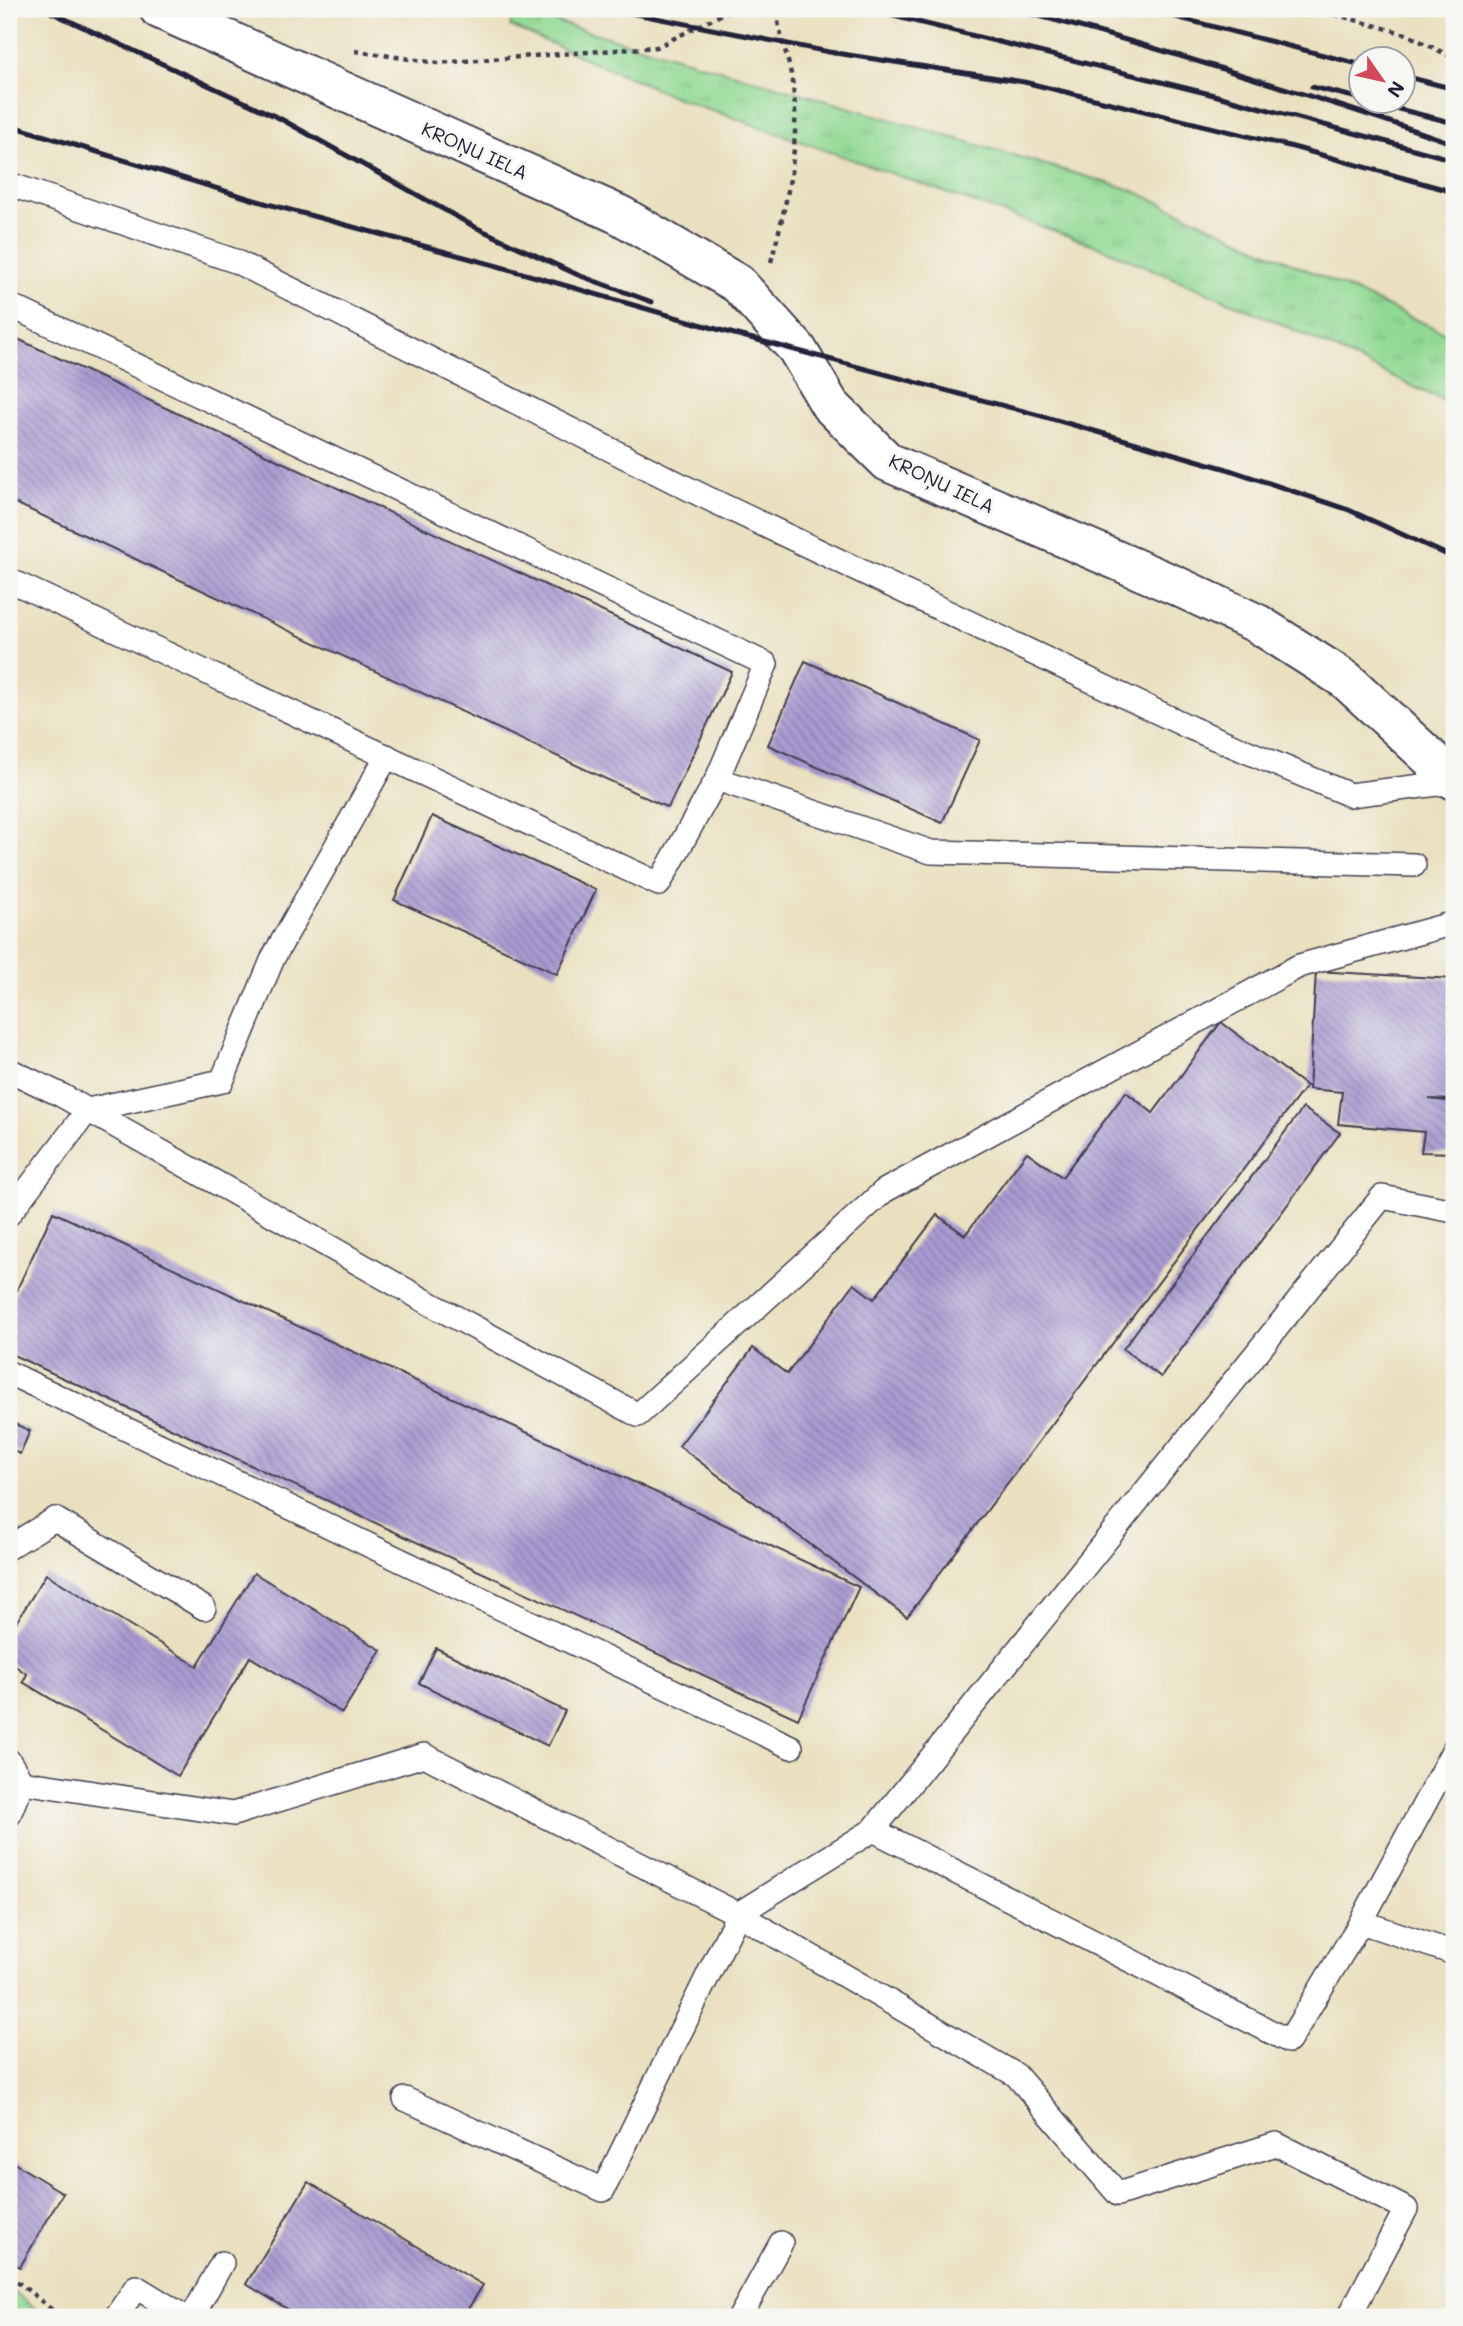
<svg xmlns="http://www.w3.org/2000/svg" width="1463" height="2326" font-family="Mali,sans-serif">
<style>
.grass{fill:url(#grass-tufts);stroke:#5a7e67;stroke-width:2}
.building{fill:url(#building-back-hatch)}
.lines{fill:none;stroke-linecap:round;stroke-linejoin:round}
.lane-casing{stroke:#403e4f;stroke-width:26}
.street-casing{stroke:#403e4f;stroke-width:42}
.path{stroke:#403e4f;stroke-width:4.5;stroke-dasharray:5 5;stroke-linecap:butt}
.lane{stroke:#fff;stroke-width:23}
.street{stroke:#fff;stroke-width:38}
.rail{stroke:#22223b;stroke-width:5}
.labels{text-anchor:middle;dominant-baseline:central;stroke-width:6;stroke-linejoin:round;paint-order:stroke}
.street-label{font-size:19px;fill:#22223b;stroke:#f6f6f2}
</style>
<defs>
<pattern id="grass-tufts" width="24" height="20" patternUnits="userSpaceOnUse" patternTransform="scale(1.75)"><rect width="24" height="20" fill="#92d993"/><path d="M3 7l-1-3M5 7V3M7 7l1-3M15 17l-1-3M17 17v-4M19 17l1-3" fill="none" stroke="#7eba80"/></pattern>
<pattern id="building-back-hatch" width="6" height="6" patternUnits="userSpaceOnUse" patternTransform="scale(1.75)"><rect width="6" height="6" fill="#a99bd1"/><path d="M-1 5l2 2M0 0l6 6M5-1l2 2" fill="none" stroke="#897eab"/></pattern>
</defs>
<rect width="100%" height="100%" fill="#f6f6f2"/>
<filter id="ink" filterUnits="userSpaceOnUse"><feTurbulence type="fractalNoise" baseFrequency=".0143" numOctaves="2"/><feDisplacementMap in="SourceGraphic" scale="14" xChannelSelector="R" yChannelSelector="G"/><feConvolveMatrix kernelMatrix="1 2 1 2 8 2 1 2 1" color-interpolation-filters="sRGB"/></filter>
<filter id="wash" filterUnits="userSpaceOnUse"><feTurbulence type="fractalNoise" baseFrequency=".00686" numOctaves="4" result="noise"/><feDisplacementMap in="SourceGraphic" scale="28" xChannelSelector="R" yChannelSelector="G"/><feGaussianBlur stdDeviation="1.57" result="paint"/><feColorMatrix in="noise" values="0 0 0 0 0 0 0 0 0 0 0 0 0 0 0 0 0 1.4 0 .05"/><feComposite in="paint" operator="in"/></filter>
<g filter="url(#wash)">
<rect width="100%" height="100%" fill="#eae0bf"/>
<!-- grass -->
<g class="grass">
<path d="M 515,10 L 1132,190 L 1454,337 L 1454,406 L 1275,321 L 1100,247 L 680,99 L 510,26 Z"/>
<path d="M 9,2289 L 44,2315 L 46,2317 L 9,2317 Z"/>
</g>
<g id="blocks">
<!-- building -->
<g class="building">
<path d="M 9,335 L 732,672 L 668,808 L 9,500 Z"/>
<path d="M 805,661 L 980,740 L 942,823 L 768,745 Z"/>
<path d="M 432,816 L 596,890 L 557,974 L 394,900 Z"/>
<path d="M 1316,971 L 1454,979 L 1454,1100 L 1429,1099 L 1454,1102 L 1454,1153 L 1421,1152 L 1424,1132 L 1338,1124 L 1342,1092 L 1309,1089 Z"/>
<path d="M 1221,1022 L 1306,1086 L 907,1617 L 679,1446 L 753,1348 L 787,1374 L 854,1284 L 874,1299 L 937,1215 L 965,1235 L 1027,1152 L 1062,1177 L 1126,1092 L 1153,1113 Z"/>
<path d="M 1303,1108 L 1340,1133 L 1161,1377 L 1123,1349 Z"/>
<path d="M 53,1212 L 859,1587 L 798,1719 L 9,1353 L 9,1307 Z"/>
<path d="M 9,1421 L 30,1431 L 20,1454 L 9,1449 Z"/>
<path d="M 254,1573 L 381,1650 L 342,1713 L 250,1657 L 178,1776 L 23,1682 L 27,1674 L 9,1662 L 9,1634 L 46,1574 L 197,1666 Z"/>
<path d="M 436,1648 L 565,1711 L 548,1746 L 419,1683 Z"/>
<path d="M 9,2160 L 63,2193 L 20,2267 L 9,2261 Z"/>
<path d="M 308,2182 L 483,2285 L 463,2317 L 301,2317 L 246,2284 Z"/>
</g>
</g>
</g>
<g filter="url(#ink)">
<use href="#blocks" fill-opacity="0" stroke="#403e4f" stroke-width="2"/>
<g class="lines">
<!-- lane casing -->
<g class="lane-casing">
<g id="lane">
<path d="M 9,184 L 235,261 L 703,496 L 1191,728 L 1350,795 L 1454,782"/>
<path d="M 9,305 L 766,664 L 717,779 L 931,852 L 1414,865"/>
<path d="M 9,580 L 659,884 L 717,779"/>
<path d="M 9,1070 L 61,1095 L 429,1303 L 638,1415 L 884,1191 L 1299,966 L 1454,923"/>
<path d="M 9,1214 L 88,1110 L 222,1081 L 273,958 L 387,756"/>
<path d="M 9,1373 L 791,1747"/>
<path d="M 9,1547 L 55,1519 L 204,1608"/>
<path d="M 1454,1749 L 1361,1922 L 1454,1953"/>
<path d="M 9,1761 L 22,1782 L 233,1814 L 424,1755 L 738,1914 L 1016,2075 L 1118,2194 L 1276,2144 L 1406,2209 L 1349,2317"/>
<path d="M 9,1815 L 22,1782"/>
<path d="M 873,1830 L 1289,2041 L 1361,1922"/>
<path d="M 405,2099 L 603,2190 L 738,1914 L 873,1830 L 1382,1197 L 1454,1211"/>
<path d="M 116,2317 L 136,2287 L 185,2317"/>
<path d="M 192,2317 L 222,2263"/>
<path d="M 740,2317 L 781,2243"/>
</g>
</g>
<!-- street casing -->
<g class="street-casing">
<path id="street" d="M 159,9 L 620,215 L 738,284 L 797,349 L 830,405 L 888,462 L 1179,587 L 1258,624 L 1346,680 L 1454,780"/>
</g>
<!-- path -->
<g class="path">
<path d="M 1315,9 L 1406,34 L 1454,58"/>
<path d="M 355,51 L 437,63 L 657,47 L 732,9"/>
<path d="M 771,262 C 786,205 801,146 793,87 C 790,60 779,36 776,9"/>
<path d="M 9,2275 L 61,2317"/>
</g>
<!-- lane -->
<use href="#lane" class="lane"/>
<!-- street -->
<use href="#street" class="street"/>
<!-- rail -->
<g class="rail">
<path d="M 44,9 L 281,119 L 475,227 L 578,275 L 652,302"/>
<path d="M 610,9 L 829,52 L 1024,82 L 1293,147 L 1454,192"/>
<path d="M 865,9 L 1210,94 L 1454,160"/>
<path d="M 1011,9 C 1089,28 1165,51 1242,75 C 1313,97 1384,119 1454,144"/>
<path d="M 1145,9 L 1362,65"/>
<path d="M 1404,76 L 1454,89"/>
<path d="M 1312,87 L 1362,99"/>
<path d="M 1371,102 L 1454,123"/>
<path d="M 9,125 L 268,204 L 494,265 L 727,332 L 1042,416 L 1227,469 L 1349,510 L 1454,558"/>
</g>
</g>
</g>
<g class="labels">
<!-- street labels -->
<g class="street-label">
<text transform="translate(475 150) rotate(24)">KROŅU IELA</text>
<text transform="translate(942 483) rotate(25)">KROŅU IELA</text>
</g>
</g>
<!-- margin -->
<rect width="1463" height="2326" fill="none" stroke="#f6f6f2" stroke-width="35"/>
<!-- north arrow -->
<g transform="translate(1382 80) rotate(124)"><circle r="33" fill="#f6f6f2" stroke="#a1a1a9" stroke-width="2"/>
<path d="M0-5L12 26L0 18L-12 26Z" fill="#d1495b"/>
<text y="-10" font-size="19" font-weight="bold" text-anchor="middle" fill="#22223b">N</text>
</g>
</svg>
